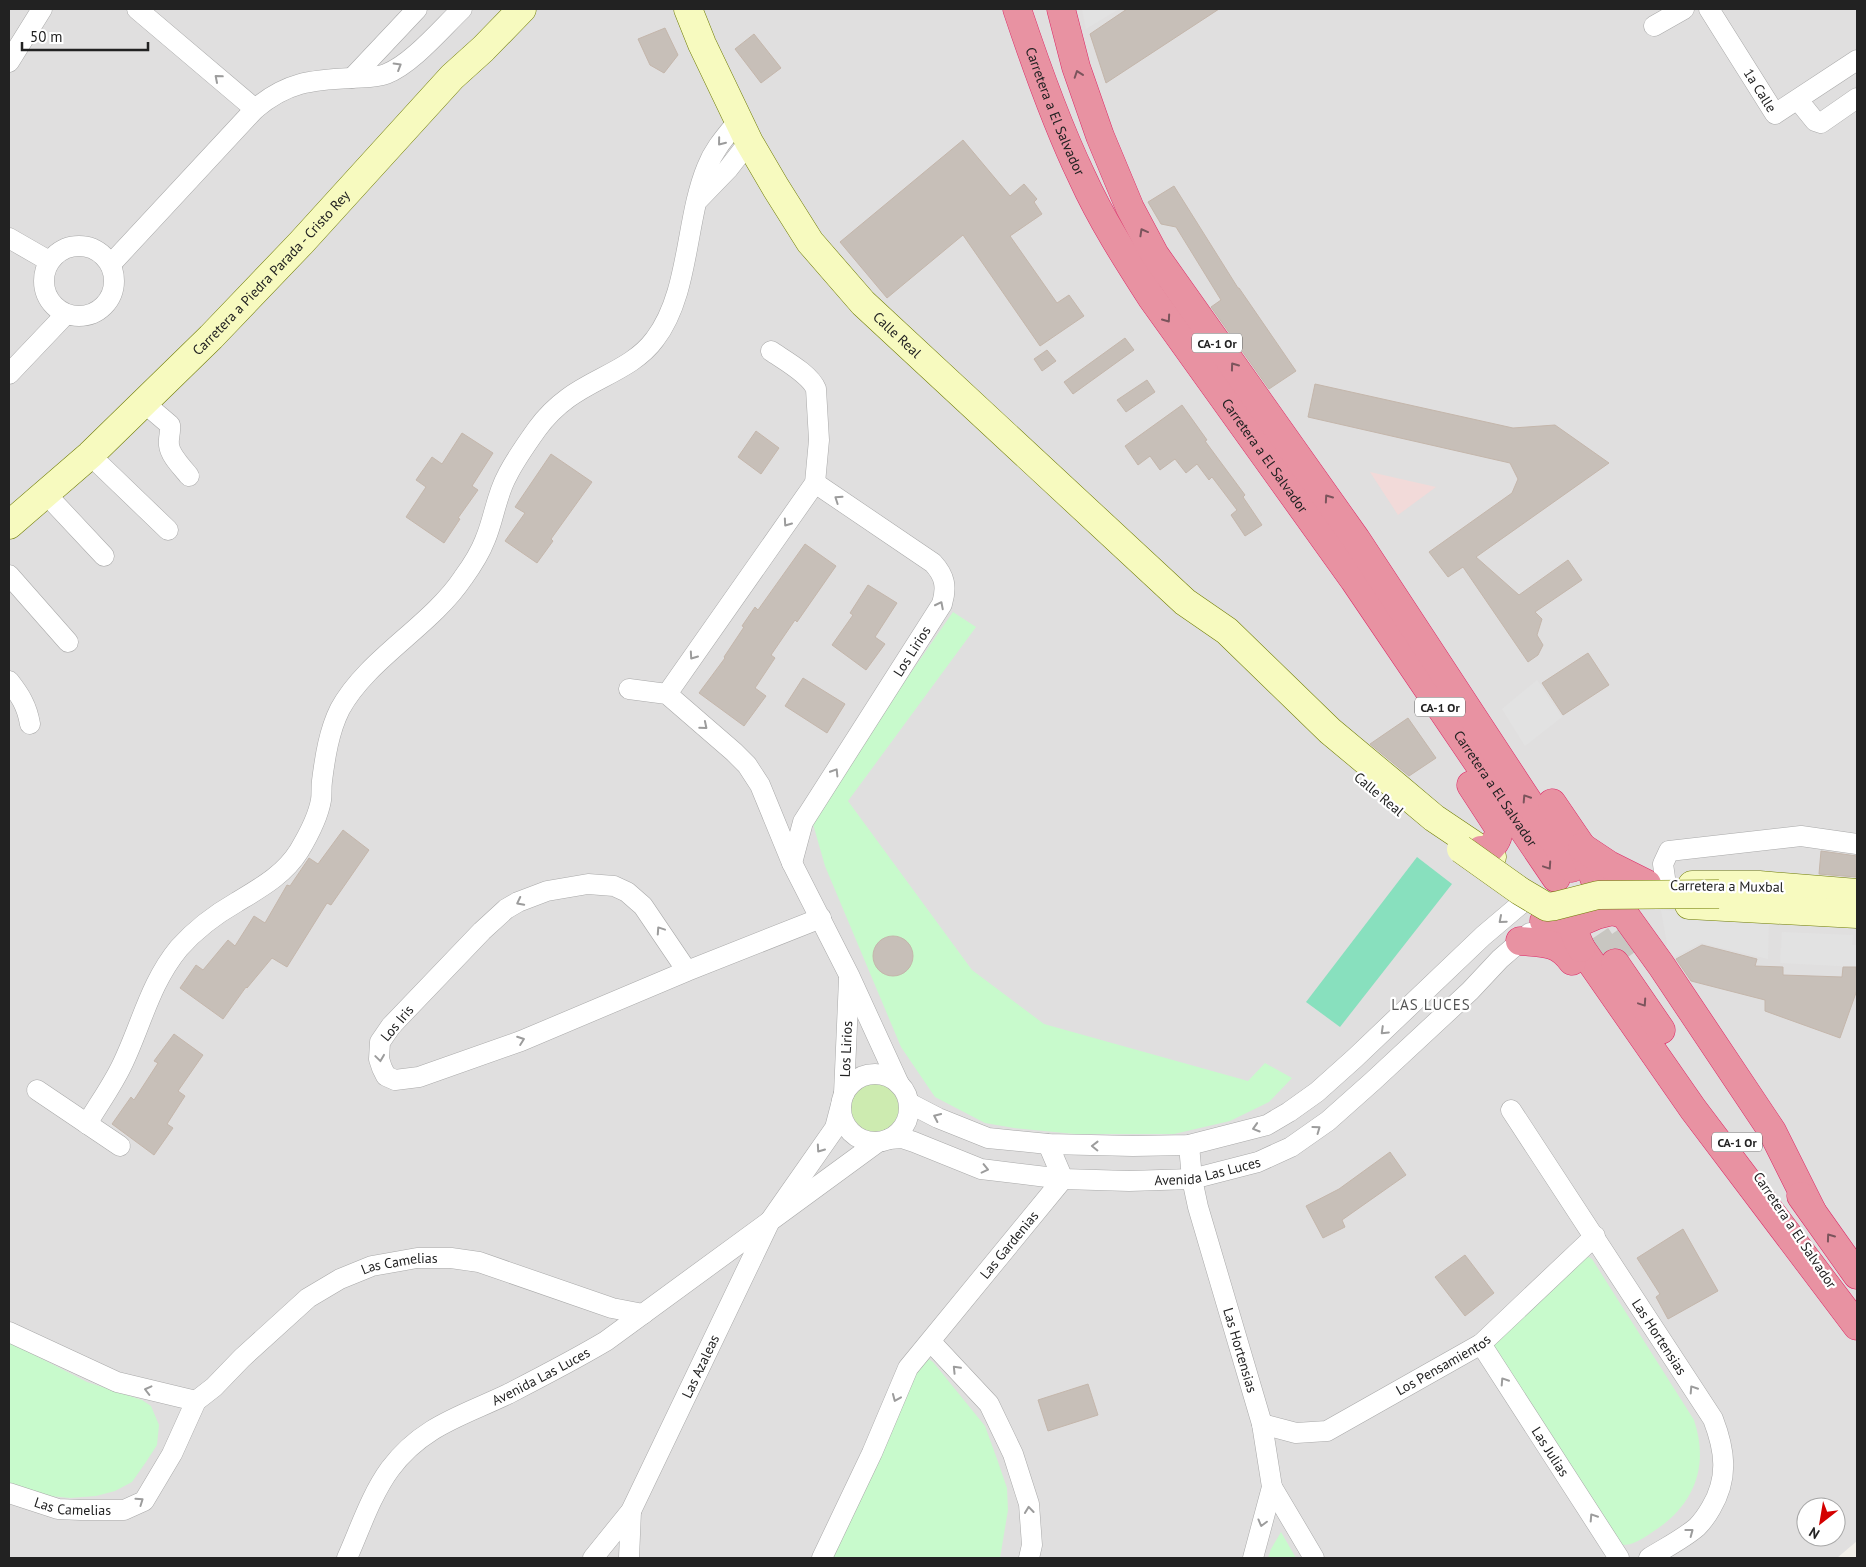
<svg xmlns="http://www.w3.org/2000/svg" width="1866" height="1567" font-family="'PT Sans',sans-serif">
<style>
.residential{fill:#e0dfdf;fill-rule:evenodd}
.commercial{fill:#f2dad9}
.grass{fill:#cdebb0}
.park{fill:#c8facc}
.pitch{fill:#88e0be}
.parking{fill:#e2e2e2}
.building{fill:#c7bfb8;stroke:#c4b6ab}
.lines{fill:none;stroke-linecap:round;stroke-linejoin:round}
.highway-tunnel{stroke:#c8c6c1;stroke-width:28;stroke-dasharray:28 14;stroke-linecap:butt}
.street-casing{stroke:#a9a9a9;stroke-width:21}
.secondary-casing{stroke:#707d05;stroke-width:29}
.highway-casing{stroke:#dc2a67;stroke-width:29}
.street{stroke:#fff;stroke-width:20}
.secondary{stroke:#f7fabf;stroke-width:28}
.highway{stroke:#e892a2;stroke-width:28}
.secondary-bridge-casing{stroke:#707d05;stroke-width:29;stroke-linecap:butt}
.secondary-bridge{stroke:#f7fabf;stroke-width:28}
.oneway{stroke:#9c9c9c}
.oneway2{stroke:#7b545c}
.labels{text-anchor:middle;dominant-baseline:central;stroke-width:4.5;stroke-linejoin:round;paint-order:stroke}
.shield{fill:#fff;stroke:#646464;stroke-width:1}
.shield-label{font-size:12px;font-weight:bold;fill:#222}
.street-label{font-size:14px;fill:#222;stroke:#fff}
.neighbourhood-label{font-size:15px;letter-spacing:1px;fill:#555;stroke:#fff}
</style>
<rect width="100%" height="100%" fill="#f2efe9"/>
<!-- residential -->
<path class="residential" d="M 9,9 L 1857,9 L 1857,1541 L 1837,1558 L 9,1558 ZM 1806,1507 L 1836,1507 L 1836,1537 L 1806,1537 Z"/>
<!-- commercial -->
<path class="commercial" d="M 1370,472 L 1436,487 L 1398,515 Z"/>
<!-- grass -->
<circle class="grass" cx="875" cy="1106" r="26"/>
<!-- park -->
<g class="park">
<path d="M 953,612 L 976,627 L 848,801 L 972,970 L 1044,1024 L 1248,1081 L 1265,1063 L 1292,1078 L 1269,1102 L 1230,1121 L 1174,1134 L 1075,1134 L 1014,1128 L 985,1123 L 935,1097 L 901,1047 L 825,866 L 813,824 L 830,789 Z"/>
<path d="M 1583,1254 L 1592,1259 L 1694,1420 C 1710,1468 1693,1507 1651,1533 C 1640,1540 1632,1546 1619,1545 L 1487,1347 Z"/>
<path d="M 9,1342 L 87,1382 L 142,1400 L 151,1406 L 159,1425 L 157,1445 L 146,1462 L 132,1482 L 115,1491 L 96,1496 L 70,1498 L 40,1495 L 9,1484 Z"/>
<path d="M 924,1356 L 933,1362 L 985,1426 L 997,1459 L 1007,1488 L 1008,1510 L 1000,1558 L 829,1558 Z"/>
<path d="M 1281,1532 L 1296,1558 L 1268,1558 L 1271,1549 Z"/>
</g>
<!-- pitch -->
<path class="pitch" d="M 1417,857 L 1452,884 L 1340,1027 L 1306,1002 Z"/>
<!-- parking -->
<g class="parking">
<path d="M 1082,9 L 1119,9 L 1086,29 Z"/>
<path d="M 1537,680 L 1562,717 L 1525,746 L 1502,709 Z"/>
<path d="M 1661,910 L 1769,915 L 1768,959 L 1701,943 L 1667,961 L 1660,950 L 1667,944 Z"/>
<path d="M 1782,932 L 1853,935 L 1852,945 L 1857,945 L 1857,967 L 1780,963 Z"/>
</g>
<!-- building -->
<g class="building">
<path d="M 1127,9 L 1219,9 L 1106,83 L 1090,34 Z"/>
<path d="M 665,28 L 678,55 L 664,73 L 650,65 L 638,39 Z"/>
<path d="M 754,34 L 781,68 L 761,83 L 735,49 Z"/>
<path d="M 963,140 L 1010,196 L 1024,184 L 1037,199 L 1034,202 L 1042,214 L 1010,236 L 1057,303 L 1069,295 L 1084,316 L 1040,346 L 963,235 L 887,298 L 840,242 Z"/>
<path d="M 1174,186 L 1238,288 L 1239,288 L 1296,371 L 1269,389 L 1211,307 L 1221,300 L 1176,227 L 1161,224 L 1148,202 Z"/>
<path d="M 1125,338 L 1134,350 L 1073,394 L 1064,382 Z"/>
<path d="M 1047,350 L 1056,361 L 1042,371 L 1034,359 Z"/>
<path d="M 1147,380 L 1155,392 L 1126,412 L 1117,400 Z"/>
<path d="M 1315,384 L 1513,428 L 1555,425 L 1609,463 L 1476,557 L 1519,595 L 1568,560 L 1582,580 L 1535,612 L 1542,619 L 1537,635 L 1543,645 L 1538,655 L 1528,662 L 1463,567 L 1448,577 L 1429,552 L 1512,493 L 1518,479 L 1510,463 L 1308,417 Z"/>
<path d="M 1182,405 L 1207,440 L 1205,441 L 1245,495 L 1243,497 L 1262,525 L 1245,536 L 1231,515 L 1237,510 L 1212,477 L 1209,480 L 1197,464 L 1186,473 L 1175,459 L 1160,470 L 1150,456 L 1138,465 L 1125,446 Z"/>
<path d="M 756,431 L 779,448 L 761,474 L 738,457 Z"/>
<path d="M 462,433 L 493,453 L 472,486 L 478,490 L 458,518 L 460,519 L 444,543 L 406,517 L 426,487 L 416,480 L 432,457 L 442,464 Z"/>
<path d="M 551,454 L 592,482 L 551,539 L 553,541 L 537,563 L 505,541 L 525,513 L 515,507 Z"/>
<path d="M 805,544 L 836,566 L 797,622 L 795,620 L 771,655 L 775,658 L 755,688 L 766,696 L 744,726 L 699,693 L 725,658 L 724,657 L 744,627 L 742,626 L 755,607 L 758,610 Z"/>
<path d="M 868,585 L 897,603 L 875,637 L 885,644 L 866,670 L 832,645 L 853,615 L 850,613 Z"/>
<path d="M 1588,653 L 1609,685 L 1563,715 L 1542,683 Z"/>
<path d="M 803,678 L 845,704 L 827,733 L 785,706 Z"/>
<path d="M 1408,718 L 1436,758 L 1409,776 L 1370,744 Z"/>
<path d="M 343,830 L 369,850 L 331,905 L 327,903 L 287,967 L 272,958 L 247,988 L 246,987 L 223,1019 L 180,988 L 196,965 L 203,970 L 228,940 L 235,946 L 254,916 L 265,923 L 287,885 L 290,886 L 309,858 L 318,864 Z"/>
<path d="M 1821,851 L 1857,856 L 1856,877 L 1819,874 Z"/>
<circle cx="893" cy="956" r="20"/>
<path d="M 1702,945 L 1757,959 L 1755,966 L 1783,967 L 1783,975 L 1842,977 L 1843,967 L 1856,967 L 1857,990 L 1840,1038 L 1765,1011 L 1765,1000 L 1691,981 L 1676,959 Z"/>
<path d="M 174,1034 L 203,1055 L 178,1091 L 185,1096 L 167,1124 L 173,1128 L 154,1155 L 112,1124 L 131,1097 L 134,1100 L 158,1063 L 154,1061 Z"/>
<path d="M 1390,1152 L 1406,1175 L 1342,1220 L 1345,1227 L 1323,1238 L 1306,1206 L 1339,1189 Z"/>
<path d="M 1683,1229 L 1718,1291 L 1668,1319 L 1656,1297 L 1660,1294 L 1637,1258 Z"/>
<path d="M 1465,1255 L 1494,1293 L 1465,1316 L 1435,1277 Z"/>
<path d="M 1088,1384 L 1098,1415 L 1048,1431 L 1038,1400 Z"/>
</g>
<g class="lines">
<!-- highway-tunnel -->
<g class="highway-tunnel">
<path d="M 1593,896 L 1636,956"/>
<path d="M 1573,901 L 1615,963"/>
</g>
<!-- street casing -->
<g class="street-casing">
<g id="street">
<path d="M 137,9 L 255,109"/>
<path id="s1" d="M 1709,9 L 1775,114 L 1857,60"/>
<path d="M 1654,26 L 1684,9"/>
<path d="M 9,62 L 42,9"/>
<path d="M 352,78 L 417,9"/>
<path d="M 1798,100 L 1815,121 L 1821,123 L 1857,98"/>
<path d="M 699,199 L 728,169 L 749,142"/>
<path d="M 9,238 L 49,261"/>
<circle cx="79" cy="281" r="35"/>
<path d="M 111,264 L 255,109 C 287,82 311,80 351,78 C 362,77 376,78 386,74 C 412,64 442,28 462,9"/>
<path d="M 9,374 L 66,314"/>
<path d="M 143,402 L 170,425 C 171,432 168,438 169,445 C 170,456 183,468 189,476"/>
<path d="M 90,455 L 168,530"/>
<path d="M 45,493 L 104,556"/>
<path d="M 9,575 L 68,642"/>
<path d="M 9,681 C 20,695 27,706 30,724"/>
<path d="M 629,689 L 667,694 L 734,752 L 747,765 L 760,785 L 792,863 L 849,975 L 899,1084"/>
<path d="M 667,694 L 815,483 L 819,440 L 816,389 C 810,374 784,360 771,351"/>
<path id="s2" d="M 792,863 L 803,822 L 942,604 C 947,587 945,576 933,563 L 815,483"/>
<path d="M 1666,885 L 1663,864 L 1669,851 L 1801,836 L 1857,844"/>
<path d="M 687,971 L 643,906 L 627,892 L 614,886 L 588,884 L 547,891 L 518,902 L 506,909 L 482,931 L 391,1026 L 380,1042 L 379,1059 L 382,1068 L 386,1076 L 395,1080 L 419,1077 L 521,1041 L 687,971 L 821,918"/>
<circle cx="875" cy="1108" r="34"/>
<path d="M 37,1090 L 120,1146"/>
<path id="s3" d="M 844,1094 L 849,979"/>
<path d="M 909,1103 L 938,1118 L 988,1138 L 1048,1144 L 1133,1146 L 1189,1145 L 1267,1125 L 1289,1112 L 1317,1092 L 1355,1058 L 1483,936 L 1522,903"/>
<path id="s4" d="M 1511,1110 L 1713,1419 C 1725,1450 1729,1478 1711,1508 C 1707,1515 1703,1521 1697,1527 C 1683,1539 1665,1548 1649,1558"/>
<path d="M 87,1124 C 98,1105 112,1086 122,1065 C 141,1026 150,983 179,948 C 195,930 216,914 237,902 C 260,888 284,875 299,851 C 308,836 318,818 321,800 C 322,794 321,788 322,781 C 325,757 329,731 340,709 C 367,659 431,626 463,578 C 471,567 480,553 485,540 C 494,519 496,496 507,476 C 515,460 527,443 537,429 C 545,418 557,406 568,398 C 596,377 634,368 655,339 C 690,293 685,220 707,167 C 714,149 726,136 738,121"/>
<path id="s5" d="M 889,1139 L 902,1138 L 914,1142 L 981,1169 L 1063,1179 L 1129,1181 L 1192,1179 L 1258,1162 L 1291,1147 L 1328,1121 L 1373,1081 L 1470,991 L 1500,959 L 1530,933"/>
<path id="s6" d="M 1189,1145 L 1192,1179 L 1198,1207 L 1262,1424 L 1272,1487 L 1253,1558"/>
<path d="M 9,1332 L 117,1382 L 196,1401"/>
<path d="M 931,1342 L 989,1404 L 1013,1454 L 1029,1504 L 1032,1545 L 1029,1558"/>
<path id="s7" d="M 1481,1344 L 1619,1558"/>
<path id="s8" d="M 1262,1424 L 1296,1433 L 1327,1431 L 1481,1344 L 1595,1236"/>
<path d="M 1272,1487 L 1314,1558"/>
<path id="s9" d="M 9,1493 L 58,1509 L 81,1510 L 124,1510 L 144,1501 L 172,1454 L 196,1401 L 214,1387 L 242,1358 L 308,1298 L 340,1279 L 372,1266 L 417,1258 L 451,1258 L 479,1262 L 612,1308 L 643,1314"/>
<path id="s10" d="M 347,1558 C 360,1529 371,1495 390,1469 C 422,1426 462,1416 508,1394 C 541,1377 574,1360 606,1341 L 878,1142"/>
<path id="s11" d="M 593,1558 L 631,1511 L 770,1221 L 835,1128 L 841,1105"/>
<path d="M 629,1558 L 631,1511"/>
<path id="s12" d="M 822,1558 L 872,1453 L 908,1368 L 1063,1179 L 1048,1144"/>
</g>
</g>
<!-- secondary casing -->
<g class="secondary-casing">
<g id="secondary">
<path id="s13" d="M 688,9 L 702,44 L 749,142 L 776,188 L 810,242 L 863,303 L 1185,602 L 1227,631 L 1330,731 L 1390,781 L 1434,818 L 1492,857"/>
<path id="s14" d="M 9,525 L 90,455 L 211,337 L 301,243 L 452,77 L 483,49 L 522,9"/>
<path d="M 1692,885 L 1759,885 L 1857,893"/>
<path d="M 1689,905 L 1857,914"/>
</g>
</g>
<!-- highway casing -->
<g class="highway-casing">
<g id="highway">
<path id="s15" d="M 1017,9 C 1036,66 1056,123 1082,177 C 1101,219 1126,258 1151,297 L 1354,580 L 1556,878"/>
<path d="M 1061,9 L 1076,67 L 1100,136 L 1130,208 L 1155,255 L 1356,539 L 1572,868"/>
<path d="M 1471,785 L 1499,828 C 1499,838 1495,844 1488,850 L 1481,850"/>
<path d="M 1552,803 L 1582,847 L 1596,883"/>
<path d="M 1582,847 L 1609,865 L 1647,884"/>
<path d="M 1544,921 L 1581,948 L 1693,1109 L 1857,1326"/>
<path d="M 1520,941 C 1542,943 1558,941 1572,961"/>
<path d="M 1581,948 L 1574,932 L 1574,927 L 1576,924 L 1597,915 L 1613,911 L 1625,915 L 1661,965 L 1772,1131 L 1812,1211"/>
<path d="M 1615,963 L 1661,1030"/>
<path d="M 1801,1196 L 1857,1275"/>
</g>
</g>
<!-- street -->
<use href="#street" class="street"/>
<!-- secondary -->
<use href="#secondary" class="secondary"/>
<!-- highway -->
<use href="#highway" class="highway"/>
<!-- secondary-bridge casing -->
<g class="secondary-bridge-casing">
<path id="secondary-bridge" d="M 1461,849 L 1520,891 L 1547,907 L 1555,906 L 1598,895 L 1719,894"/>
</g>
<!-- secondary-bridge -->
<use href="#secondary-bridge" class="secondary-bridge"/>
</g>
<!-- one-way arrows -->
<defs><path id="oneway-chevron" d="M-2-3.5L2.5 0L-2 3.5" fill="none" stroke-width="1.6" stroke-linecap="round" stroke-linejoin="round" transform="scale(1.25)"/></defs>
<g class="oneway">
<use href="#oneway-chevron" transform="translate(398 66) rotate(-31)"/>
<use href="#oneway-chevron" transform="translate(218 78) rotate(-139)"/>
<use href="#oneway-chevron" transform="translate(721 142) rotate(129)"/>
<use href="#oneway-chevron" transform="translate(838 499) rotate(-146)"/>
<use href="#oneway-chevron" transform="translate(787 523) rotate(125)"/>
<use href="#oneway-chevron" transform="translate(940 605) rotate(-63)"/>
<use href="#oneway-chevron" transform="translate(693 656) rotate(125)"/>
<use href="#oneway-chevron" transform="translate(704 726) rotate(40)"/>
<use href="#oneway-chevron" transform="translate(835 772) rotate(-58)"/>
<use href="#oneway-chevron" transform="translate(520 902) rotate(153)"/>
<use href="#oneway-chevron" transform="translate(1502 920) rotate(139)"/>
<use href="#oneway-chevron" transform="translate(660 930) rotate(-124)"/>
<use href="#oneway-chevron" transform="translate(1384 1031) rotate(136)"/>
<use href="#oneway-chevron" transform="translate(521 1040) rotate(-20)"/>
<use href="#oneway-chevron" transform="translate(380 1058) rotate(82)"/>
<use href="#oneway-chevron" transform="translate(937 1117) rotate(-155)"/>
<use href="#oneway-chevron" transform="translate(1256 1128) rotate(163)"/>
<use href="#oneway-chevron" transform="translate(1317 1129) rotate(-36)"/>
<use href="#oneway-chevron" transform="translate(1095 1146) rotate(-179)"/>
<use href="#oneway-chevron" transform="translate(820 1149) rotate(125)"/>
<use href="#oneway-chevron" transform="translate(985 1169) rotate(13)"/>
<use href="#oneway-chevron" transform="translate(956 1369) rotate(-134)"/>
<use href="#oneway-chevron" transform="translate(1504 1381) rotate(-123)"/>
<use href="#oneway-chevron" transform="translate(1693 1389) rotate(-123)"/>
<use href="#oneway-chevron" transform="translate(148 1390) rotate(-166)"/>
<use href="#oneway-chevron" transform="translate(896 1398) rotate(113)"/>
<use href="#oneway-chevron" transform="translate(140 1501) rotate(-35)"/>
<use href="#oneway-chevron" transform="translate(1029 1510) rotate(-96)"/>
<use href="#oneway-chevron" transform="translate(1593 1517) rotate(-123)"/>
<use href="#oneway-chevron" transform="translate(1262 1523) rotate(105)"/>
<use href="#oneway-chevron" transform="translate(1690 1532) rotate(-37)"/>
</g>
<g class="oneway2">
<use href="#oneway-chevron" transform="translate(1078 74) rotate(-109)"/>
<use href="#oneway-chevron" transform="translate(1143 232) rotate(-119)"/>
<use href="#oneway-chevron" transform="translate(1167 319) rotate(55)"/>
<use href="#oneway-chevron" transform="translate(1234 366) rotate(-126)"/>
<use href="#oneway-chevron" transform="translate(1328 498) rotate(-125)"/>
<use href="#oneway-chevron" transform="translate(1526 798) rotate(-123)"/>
<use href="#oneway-chevron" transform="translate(1548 866) rotate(56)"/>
<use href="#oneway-chevron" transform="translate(1643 1003) rotate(56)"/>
<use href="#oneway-chevron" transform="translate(1830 1237) rotate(-126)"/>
</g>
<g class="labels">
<!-- shield labels -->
<g class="shield">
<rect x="1192" y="333.5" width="50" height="19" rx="4"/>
<rect x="1415" y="697.5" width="50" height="19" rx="4"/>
<rect x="1712" y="1132.5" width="50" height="19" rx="4"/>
</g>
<g class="shield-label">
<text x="1217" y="343">CA-1 Or</text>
<text x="1440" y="707">CA-1 Or</text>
<text x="1737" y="1142">CA-1 Or</text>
</g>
<!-- street labels -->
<g class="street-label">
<text stroke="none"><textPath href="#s1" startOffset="96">1a Calle</textPath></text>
<text stroke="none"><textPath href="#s15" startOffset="109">Carretera a El Salvador</textPath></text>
<text stroke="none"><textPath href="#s14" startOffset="364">Carretera a Piedra Parada - Cristo Rey</textPath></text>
<text stroke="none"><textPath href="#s13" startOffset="391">Calle Real</textPath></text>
<text stroke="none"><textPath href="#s15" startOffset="514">Carretera a El Salvador</textPath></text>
<text stroke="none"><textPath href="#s2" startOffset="245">Los Lirios</textPath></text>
<text stroke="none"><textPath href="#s15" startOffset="919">Carretera a El Salvador</textPath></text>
<text transform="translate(1379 794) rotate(40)">Calle Real</text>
<text transform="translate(1727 886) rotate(1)">Carretera a Muxbal</text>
<text transform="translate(397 1023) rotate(-50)">Los Iris</text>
<text stroke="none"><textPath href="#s3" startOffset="45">Los Lirios</textPath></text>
<text stroke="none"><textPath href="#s5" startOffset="326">Avenida Las Luces</textPath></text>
<text transform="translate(1795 1230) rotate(56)">Carretera a El Salvador</text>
<text stroke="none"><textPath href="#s12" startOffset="368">Las Gardenias</textPath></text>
<text stroke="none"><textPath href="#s9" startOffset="504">Las Camelias</textPath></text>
<text stroke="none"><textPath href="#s4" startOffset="271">Las Hortensias</textPath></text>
<text stroke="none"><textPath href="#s6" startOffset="212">Las Hortensias</textPath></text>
<text stroke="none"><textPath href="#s8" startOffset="200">Los Pensamientos</textPath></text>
<text stroke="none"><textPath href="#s11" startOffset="221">Las Azaleas</textPath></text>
<text stroke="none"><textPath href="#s10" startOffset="278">Avenida Las Luces</textPath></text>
<text stroke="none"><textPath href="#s7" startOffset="128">Las Julias</textPath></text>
<text stroke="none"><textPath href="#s9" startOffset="66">Las Camelias</textPath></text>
</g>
<!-- neighbourhood labels -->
<g class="neighbourhood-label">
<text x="1431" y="1004">LAS LUCES</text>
</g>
</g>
<!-- border -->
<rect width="1866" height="1567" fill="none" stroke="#222222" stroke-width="20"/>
<!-- north arrow -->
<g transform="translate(1821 1522) rotate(211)"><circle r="24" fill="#ffffff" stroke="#a7a7a7"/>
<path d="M0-4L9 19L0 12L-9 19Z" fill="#d40000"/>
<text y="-8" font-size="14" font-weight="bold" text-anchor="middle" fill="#222222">N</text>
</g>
<!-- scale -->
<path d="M22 42v8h126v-8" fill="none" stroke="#222222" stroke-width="2.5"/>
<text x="30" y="42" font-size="15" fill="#222222" stroke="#ffffff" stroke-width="4" paint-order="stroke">50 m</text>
</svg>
